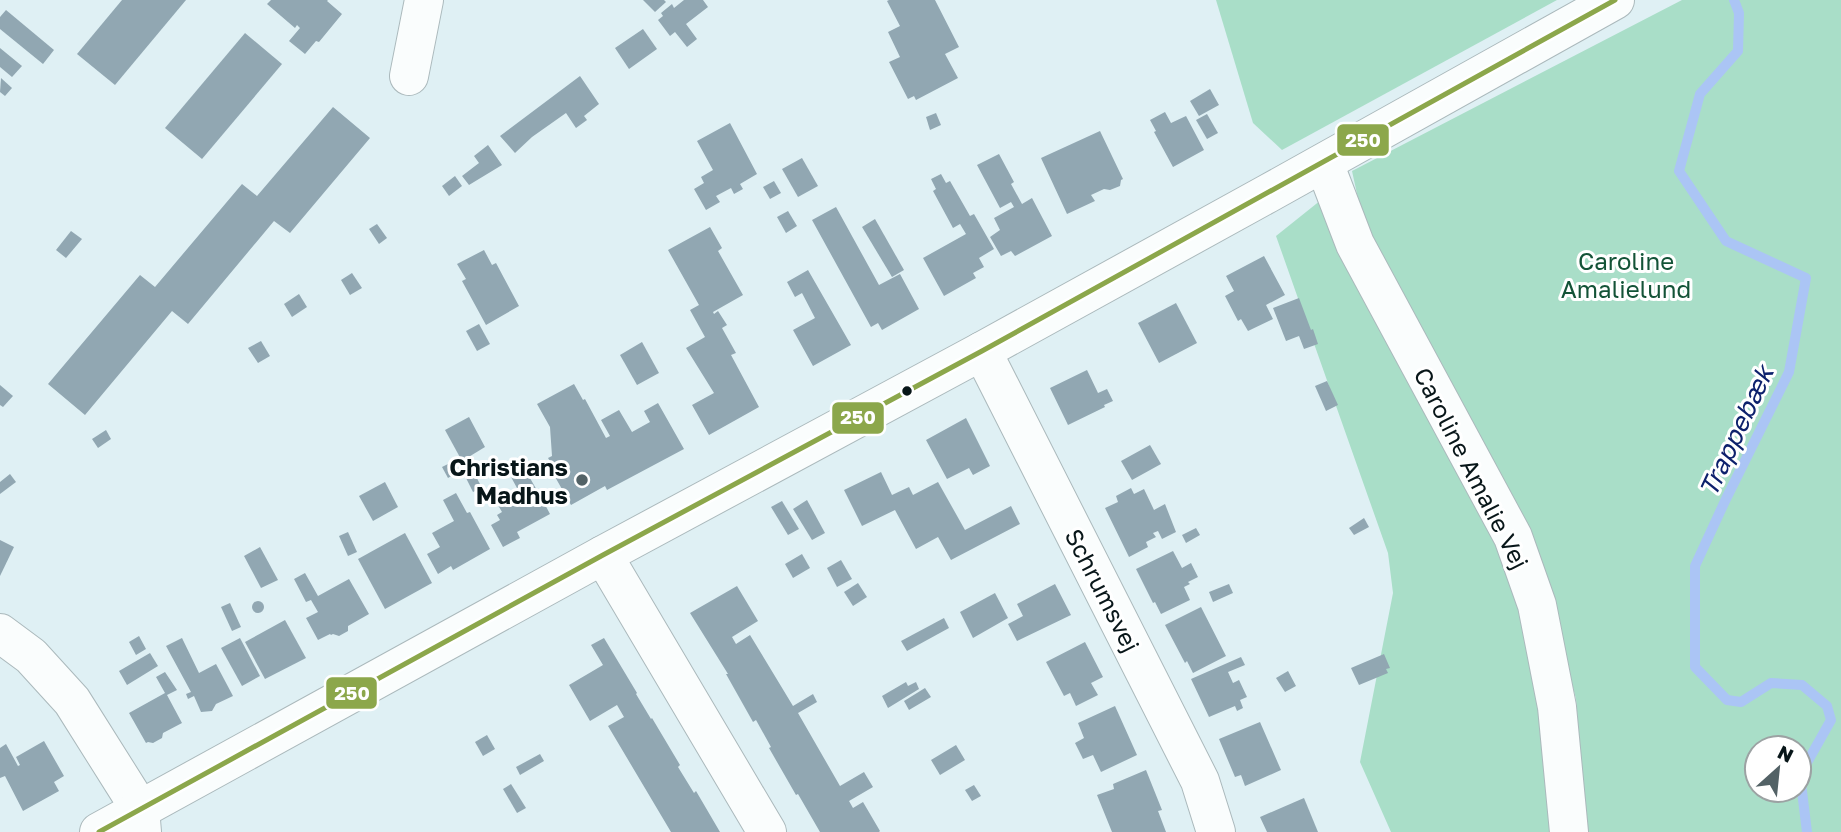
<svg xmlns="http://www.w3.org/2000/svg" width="1841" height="832" font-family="'Golos Text',sans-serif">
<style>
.forest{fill:#a9dec8;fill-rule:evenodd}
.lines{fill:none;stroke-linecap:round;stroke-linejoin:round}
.stream{stroke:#abc5f5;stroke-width:10}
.building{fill:#91a7b2}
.minor-casing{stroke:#abb9bc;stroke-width:40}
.minor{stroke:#fafdfd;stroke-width:38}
.bus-1-casing{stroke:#fff;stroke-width:10}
.bus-1{stroke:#8ca74b;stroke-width:5}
.bus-dot{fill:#081619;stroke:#fff;stroke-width:2.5}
.poi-dot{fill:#536266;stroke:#fff;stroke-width:2.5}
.labels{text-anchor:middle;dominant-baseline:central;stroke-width:6;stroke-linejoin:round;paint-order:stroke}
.park-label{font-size:24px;fill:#135337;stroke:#fff}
.poi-label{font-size:24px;font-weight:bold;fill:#081619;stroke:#fff;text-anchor:end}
.street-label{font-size:24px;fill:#081619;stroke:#fff}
.water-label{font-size:26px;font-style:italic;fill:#0d216c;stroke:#fff}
.line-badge{stroke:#fff;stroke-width:2.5}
.badge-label{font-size:19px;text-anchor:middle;font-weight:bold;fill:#fff}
</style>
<rect width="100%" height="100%" fill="#dff0f4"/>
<!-- forest -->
<g class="forest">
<path d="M 1216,0 L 1557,0 L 1282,150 L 1253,123 Z"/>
<path d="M 1682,0 L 1841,0 L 1841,832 L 1587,832 L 1576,699 L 1549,593 L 1368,244 L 1352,171 ZM 1757,748 L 1799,748 L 1799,790 L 1757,790 Z"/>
<path d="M 1326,196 L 1502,541 L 1545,706 L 1557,832 L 1391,832 L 1360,762 L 1393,593 L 1388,553 L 1276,236 Z"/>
</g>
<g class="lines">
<!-- stream -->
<path class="stream" d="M 1734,0 L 1739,13 L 1738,51 L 1700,94 L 1679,171 L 1726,241 L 1806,278 L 1789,372 L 1725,501 L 1695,566 L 1695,667 L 1727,700 L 1741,702 L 1771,683 L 1802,685 L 1827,706 L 1831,720 L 1800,775 L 1807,832"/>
</g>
<!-- building -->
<g class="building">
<path d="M 122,0 L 186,0 L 115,85 L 77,54 Z"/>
<path d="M 271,0 L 328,0 L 327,1 L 342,14 L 319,42 L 316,41 L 305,54 L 289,41 L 300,28 L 297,25 L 295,28 L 267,4 Z"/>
<path d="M 643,0 L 664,0 L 666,2 L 655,12 Z"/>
<path d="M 684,0 L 703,0 L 708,7 L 686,24 L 697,39 L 687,47 L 675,32 L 670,36 L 658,20 L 663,16 L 661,13 L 672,4 L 674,8 Z"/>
<path d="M 889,0 L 935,0 L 959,47 L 945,54 L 958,78 L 916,100 L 914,96 L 908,99 L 889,62 L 900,57 L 888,32 L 900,26 L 887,1 Z"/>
<path d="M 6,10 L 54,50 L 43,64 L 0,29 L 0,17 Z"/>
<path d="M 643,29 L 657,49 L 629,69 L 615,48 Z"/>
<path d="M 245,33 L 282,64 L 202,159 L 165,128 Z"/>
<path d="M 0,48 L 22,66 L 12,77 L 0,67 Z"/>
<path d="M 580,76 L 599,104 L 584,116 L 587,120 L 576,128 L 566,113 L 532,137 L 515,153 L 500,136 Z"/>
<path d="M 1,78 L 12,88 L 5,96 L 0,92 Z"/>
<path d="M 1210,89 L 1219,105 L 1199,116 L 1190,101 Z"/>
<path d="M 333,107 L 370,138 L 290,233 L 274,221 L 188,324 L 172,311 L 85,415 L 48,384 L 140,275 L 155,287 L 242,184 L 257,196 Z"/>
<path d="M 1165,112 L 1171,123 L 1186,116 L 1204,150 L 1173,167 L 1154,132 L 1156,131 L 1150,120 Z"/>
<path d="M 936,113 L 941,125 L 930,130 L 926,117 Z"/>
<path d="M 1207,114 L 1218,133 L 1207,139 L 1196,120 Z"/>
<path d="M 730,123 L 757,174 L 740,184 L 743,189 L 734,194 L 731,188 L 716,196 L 720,202 L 706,210 L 694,189 L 704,183 L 701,177 L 713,170 L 697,141 Z"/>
<path d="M 1100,131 L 1123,179 L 1121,180 L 1120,186 L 1110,190 L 1104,189 L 1091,195 L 1095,201 L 1067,214 L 1041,158 Z"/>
<path d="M 488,145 L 502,165 L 469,185 L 462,176 L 479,163 L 474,156 Z"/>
<path d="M 999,154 L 1014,182 L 1011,184 L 1022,204 L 1032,198 L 1052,236 L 1015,256 L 1011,251 L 1001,256 L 990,237 L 1000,230 L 994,218 L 1014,207 L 1011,202 L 1000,208 L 977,165 Z"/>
<path d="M 802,158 L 818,186 L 798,197 L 782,169 Z"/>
<path d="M 941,174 L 946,183 L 950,181 L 970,216 L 974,214 L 994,249 L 979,258 L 984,267 L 973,273 L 976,278 L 944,296 L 923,258 L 966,234 L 960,224 L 953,228 L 933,191 L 936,189 L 931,179 Z"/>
<path d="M 455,176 L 462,186 L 449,196 L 442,186 Z"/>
<path d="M 774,181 L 781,193 L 770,199 L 763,187 Z"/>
<path d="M 836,207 L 879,285 L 900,274 L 919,309 L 882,330 L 878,323 L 871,327 L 812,220 Z"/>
<path d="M 788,211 L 797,226 L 786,233 L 777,217 Z"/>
<path d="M 875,219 L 904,270 L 892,277 L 862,227 Z"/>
<path d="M 377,224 L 387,238 L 379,244 L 369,229 Z"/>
<path d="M 710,227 L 722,248 L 718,251 L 743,295 L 713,312 L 714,314 L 718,311 L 727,325 L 722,328 L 736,353 L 731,355 L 759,407 L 709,435 L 692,405 L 714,393 L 686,348 L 705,337 L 690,310 L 699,305 L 668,250 Z"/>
<path d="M 71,231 L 82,239 L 66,258 L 56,250 Z"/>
<path d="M 484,250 L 492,265 L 496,263 L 519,306 L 486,325 L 462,281 L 466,279 L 457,264 Z"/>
<path d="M 1264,256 L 1285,295 L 1266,305 L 1273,319 L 1248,331 L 1241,319 L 1238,321 L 1225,296 L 1234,291 L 1226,276 Z"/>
<path d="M 808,270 L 851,345 L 813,366 L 793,330 L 815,318 L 802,293 L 795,297 L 787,282 Z"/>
<path d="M 352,273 L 362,288 L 350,295 L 341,280 Z"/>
<path d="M 299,294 L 307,307 L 292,317 L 284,304 Z"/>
<path d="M 1299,298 L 1311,330 L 1313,329 L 1318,344 L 1304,349 L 1299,336 L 1286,341 L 1273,308 Z"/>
<path d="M 1176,303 L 1197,343 L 1159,363 L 1138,323 Z"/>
<path d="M 479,324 L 490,344 L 477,351 L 466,331 Z"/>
<path d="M 261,341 L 270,356 L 258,363 L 248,348 Z"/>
<path d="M 642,342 L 659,373 L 637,385 L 620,355 Z"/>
<path d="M 1087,370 L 1098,393 L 1107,389 L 1113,401 L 1104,405 L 1105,407 L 1068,425 L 1050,388 Z"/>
<path d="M 1327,381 L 1338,405 L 1326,411 L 1315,386 Z"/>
<path d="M 574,384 L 583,400 L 585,399 L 606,438 L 610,436 L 601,420 L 619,410 L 632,432 L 650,422 L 644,411 L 658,403 L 684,449 L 607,490 L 605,486 L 571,505 L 550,468 L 553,466 L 548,458 L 552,456 L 550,427 L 537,404 Z"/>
<path d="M 0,385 L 13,396 L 3,407 L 0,405 Z"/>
<path d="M 469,417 L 485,447 L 462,461 L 445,430 Z"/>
<path d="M 966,418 L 990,466 L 973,475 L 969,468 L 947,479 L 926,440 Z"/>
<path d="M 106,430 L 111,439 L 98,448 L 92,439 Z"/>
<path d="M 1150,445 L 1161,464 L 1132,480 L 1121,461 Z"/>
<path d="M 467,459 L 482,488 L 473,492 L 459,464 Z"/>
<path d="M 519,459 L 538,492 L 543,489 L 547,497 L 542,499 L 550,514 L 517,532 L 520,538 L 503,547 L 491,525 L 500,520 L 497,515 L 502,512 L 495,500 L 517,488 L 505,466 Z"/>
<path d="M 454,461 L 460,471 L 448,478 L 442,467 Z"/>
<path d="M 881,472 L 892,495 L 909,487 L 913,495 L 938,482 L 965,530 L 1011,506 L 1020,524 L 951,560 L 938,537 L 916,549 L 895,510 L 862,526 L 844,490 Z"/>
<path d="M 10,474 L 16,482 L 0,494 L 0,482 Z"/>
<path d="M 385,482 L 398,507 L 373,521 L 359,496 Z"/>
<path d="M 1131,488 L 1134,494 L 1144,489 L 1154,510 L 1165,504 L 1176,532 L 1162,539 L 1158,531 L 1153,533 L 1156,537 L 1146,542 L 1148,547 L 1129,557 L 1105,508 L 1118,502 L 1116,496 Z"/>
<path d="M 456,493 L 467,513 L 470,512 L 490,549 L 453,570 L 451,566 L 438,574 L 427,554 L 440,547 L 432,533 L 454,521 L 443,500 Z"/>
<path d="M 807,500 L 825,533 L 812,540 L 793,509 Z"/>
<path d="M 782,501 L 799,529 L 788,535 L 771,507 Z"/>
<path d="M 1364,518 L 1369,527 L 1354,535 L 1349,528 Z"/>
<path d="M 1196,528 L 1200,535 L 1186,543 L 1182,535 Z"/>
<path d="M 348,532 L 357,552 L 348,556 L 339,536 Z"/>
<path d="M 405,533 L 432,583 L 385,609 L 358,559 Z"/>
<path d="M 0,540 L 14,547 L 0,576 Z"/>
<path d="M 260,547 L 278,580 L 261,588 L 244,556 Z"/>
<path d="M 1173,551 L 1182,568 L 1191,563 L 1198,577 L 1188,582 L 1190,584 L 1184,587 L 1190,600 L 1161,614 L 1155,602 L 1153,603 L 1136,569 Z"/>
<path d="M 802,554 L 810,568 L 793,578 L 785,564 Z"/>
<path d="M 841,560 L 852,579 L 837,587 L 827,568 Z"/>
<path d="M 305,573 L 318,596 L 349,579 L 369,614 L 348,626 L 348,631 L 339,636 L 333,634 L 331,635 L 330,634 L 318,640 L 306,618 L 318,612 L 311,600 L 306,602 L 294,579 Z"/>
<path d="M 858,583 L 867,597 L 853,606 L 844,592 Z"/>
<path d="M 1055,584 L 1071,615 L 1017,641 L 1008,624 L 1023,616 L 1017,604 Z"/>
<path d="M 1229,584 L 1233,593 L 1213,602 L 1209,592 Z"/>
<path d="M 737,586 L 758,621 L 732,637 L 736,644 L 750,635 L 793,706 L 813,694 L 817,702 L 798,713 L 840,786 L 864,772 L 873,787 L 849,801 L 853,808 L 863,802 L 880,831 L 879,832 L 820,832 L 798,794 L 796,795 L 769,748 L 771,747 L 756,720 L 753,722 L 726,674 L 728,674 L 690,613 Z"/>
<path d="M 995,593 L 1008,618 L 973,638 L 960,612 Z"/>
<circle cx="258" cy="607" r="6"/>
<path d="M 230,603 L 241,627 L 232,631 L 221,607 Z"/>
<path d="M 1201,607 L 1226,656 L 1193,673 L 1187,661 L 1185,663 L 1165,625 Z"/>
<path d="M 944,618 L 949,628 L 907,651 L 901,641 Z"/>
<path d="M 285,620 L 306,658 L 265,679 L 245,642 Z"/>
<path d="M 139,636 L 146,649 L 136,655 L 129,642 Z"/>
<path d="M 182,638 L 199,673 L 216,664 L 233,696 L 216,704 L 212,711 L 201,712 L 194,696 L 188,699 L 186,694 L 191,692 L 166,646 Z"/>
<path d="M 240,638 L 260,676 L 242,686 L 221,648 Z"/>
<path d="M 604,638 L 637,693 L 636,694 L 651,719 L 652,718 L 680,765 L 678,767 L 694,793 L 696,791 L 720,832 L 671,832 L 608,726 L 624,717 L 617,705 L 590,721 L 569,685 L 603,665 L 591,645 Z"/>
<path d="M 1085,642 L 1103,677 L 1091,683 L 1098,695 L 1076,706 L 1070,693 L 1064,696 L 1046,662 Z"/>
<path d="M 150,653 L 158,666 L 127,685 L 119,671 Z"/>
<path d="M 1384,654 L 1390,668 L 1386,669 L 1388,673 L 1359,685 L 1351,668 Z"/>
<path d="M 1241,657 L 1245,665 L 1228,672 L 1233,683 L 1239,680 L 1247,697 L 1240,700 L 1243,708 L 1237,711 L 1235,706 L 1209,717 L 1191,679 Z"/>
<path d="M 1288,671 L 1296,686 L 1285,692 L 1276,678 Z"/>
<path d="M 165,672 L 177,690 L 167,695 L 182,723 L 163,733 L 162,738 L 153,743 L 148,742 L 146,743 L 129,713 L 165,693 L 156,677 Z"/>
<path d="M 906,682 L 908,686 L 916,682 L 919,689 L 888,708 L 882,696 Z"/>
<path d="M 925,688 L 931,697 L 909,710 L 904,701 Z"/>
<path d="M 1115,706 L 1137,755 L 1101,772 L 1093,755 L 1083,759 L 1075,743 L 1084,738 L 1078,723 Z"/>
<path d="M 1260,722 L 1281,770 L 1245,786 L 1241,775 L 1235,777 L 1219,739 Z"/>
<path d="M 487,735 L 495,749 L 483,756 L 475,742 Z"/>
<path d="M 44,741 L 64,776 L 54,782 L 59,791 L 23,811 L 5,776 L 0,778 L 0,748 L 6,744 L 18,766 L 20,765 L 16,757 Z"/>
<path d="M 956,745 L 965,760 L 940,775 L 931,760 Z"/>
<path d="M 540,754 L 544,761 L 520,775 L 516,767 Z"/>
<path d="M 1146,770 L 1162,810 L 1158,811 L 1166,832 L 1112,832 L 1097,795 L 1114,789 L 1113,784 Z"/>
<path d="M 511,784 L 526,808 L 517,813 L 503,789 Z"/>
<path d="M 974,785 L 981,796 L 972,801 L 965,790 Z"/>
<path d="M 1304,798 L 1318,832 L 1267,832 L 1260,817 Z"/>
</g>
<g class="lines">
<!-- minor casing -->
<g class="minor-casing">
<g id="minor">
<path d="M 409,76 L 424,0"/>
<path d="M 1324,163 L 1355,244 L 1513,537 L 1537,605 L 1557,707 L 1569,832"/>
<path d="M 982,351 L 1200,781 L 1216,832"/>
<path d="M 603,555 L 767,832"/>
<path d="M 0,633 L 31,656 L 72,701 L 140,809 L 142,832"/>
<path d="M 99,832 L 603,555 L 982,351 L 1267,194 L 1615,0"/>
</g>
</g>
<!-- minor -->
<use href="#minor" class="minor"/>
<!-- bus-1 casing -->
<g class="bus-1-casing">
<path id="bus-1" d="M 99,832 L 603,555 L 982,351 L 1615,0"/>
</g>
<!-- bus-1 -->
<use href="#bus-1" class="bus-1"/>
</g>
<!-- markers -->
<circle class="bus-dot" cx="907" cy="391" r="6"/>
<circle class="poi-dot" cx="582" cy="480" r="7"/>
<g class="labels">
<!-- park labels -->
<g class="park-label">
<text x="1626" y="260">Caroline<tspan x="1626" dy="28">Amalielund</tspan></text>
</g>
<!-- poi labels -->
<g class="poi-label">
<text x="568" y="466">Christians<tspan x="568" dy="28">Madhus</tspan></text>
</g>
<!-- street labels -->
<g class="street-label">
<text transform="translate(1472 468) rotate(63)">Caroline Amalie Vej</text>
<text transform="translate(1103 590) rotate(63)">Schrumsvej</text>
</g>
<!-- water labels -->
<g class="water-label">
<text transform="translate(1736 431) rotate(-65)">Trappebæk</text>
</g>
</g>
<g class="line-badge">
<rect x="1336" y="123" width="54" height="34" rx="7" fill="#8ca74b"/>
<rect x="831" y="401" width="54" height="34" rx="7" fill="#8ca74b"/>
<rect x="325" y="676" width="53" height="34" rx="7" fill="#8ca74b"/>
</g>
<g class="badge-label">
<text x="1363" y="147">250</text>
<text x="858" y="424">250</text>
<text x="352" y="700">250</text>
</g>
<!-- north arrow -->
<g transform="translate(1778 769) rotate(27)"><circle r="33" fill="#ffffff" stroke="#9ca2a3" stroke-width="2"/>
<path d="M0-5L12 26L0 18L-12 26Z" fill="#536266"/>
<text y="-10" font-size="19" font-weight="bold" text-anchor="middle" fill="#081619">N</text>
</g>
</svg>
